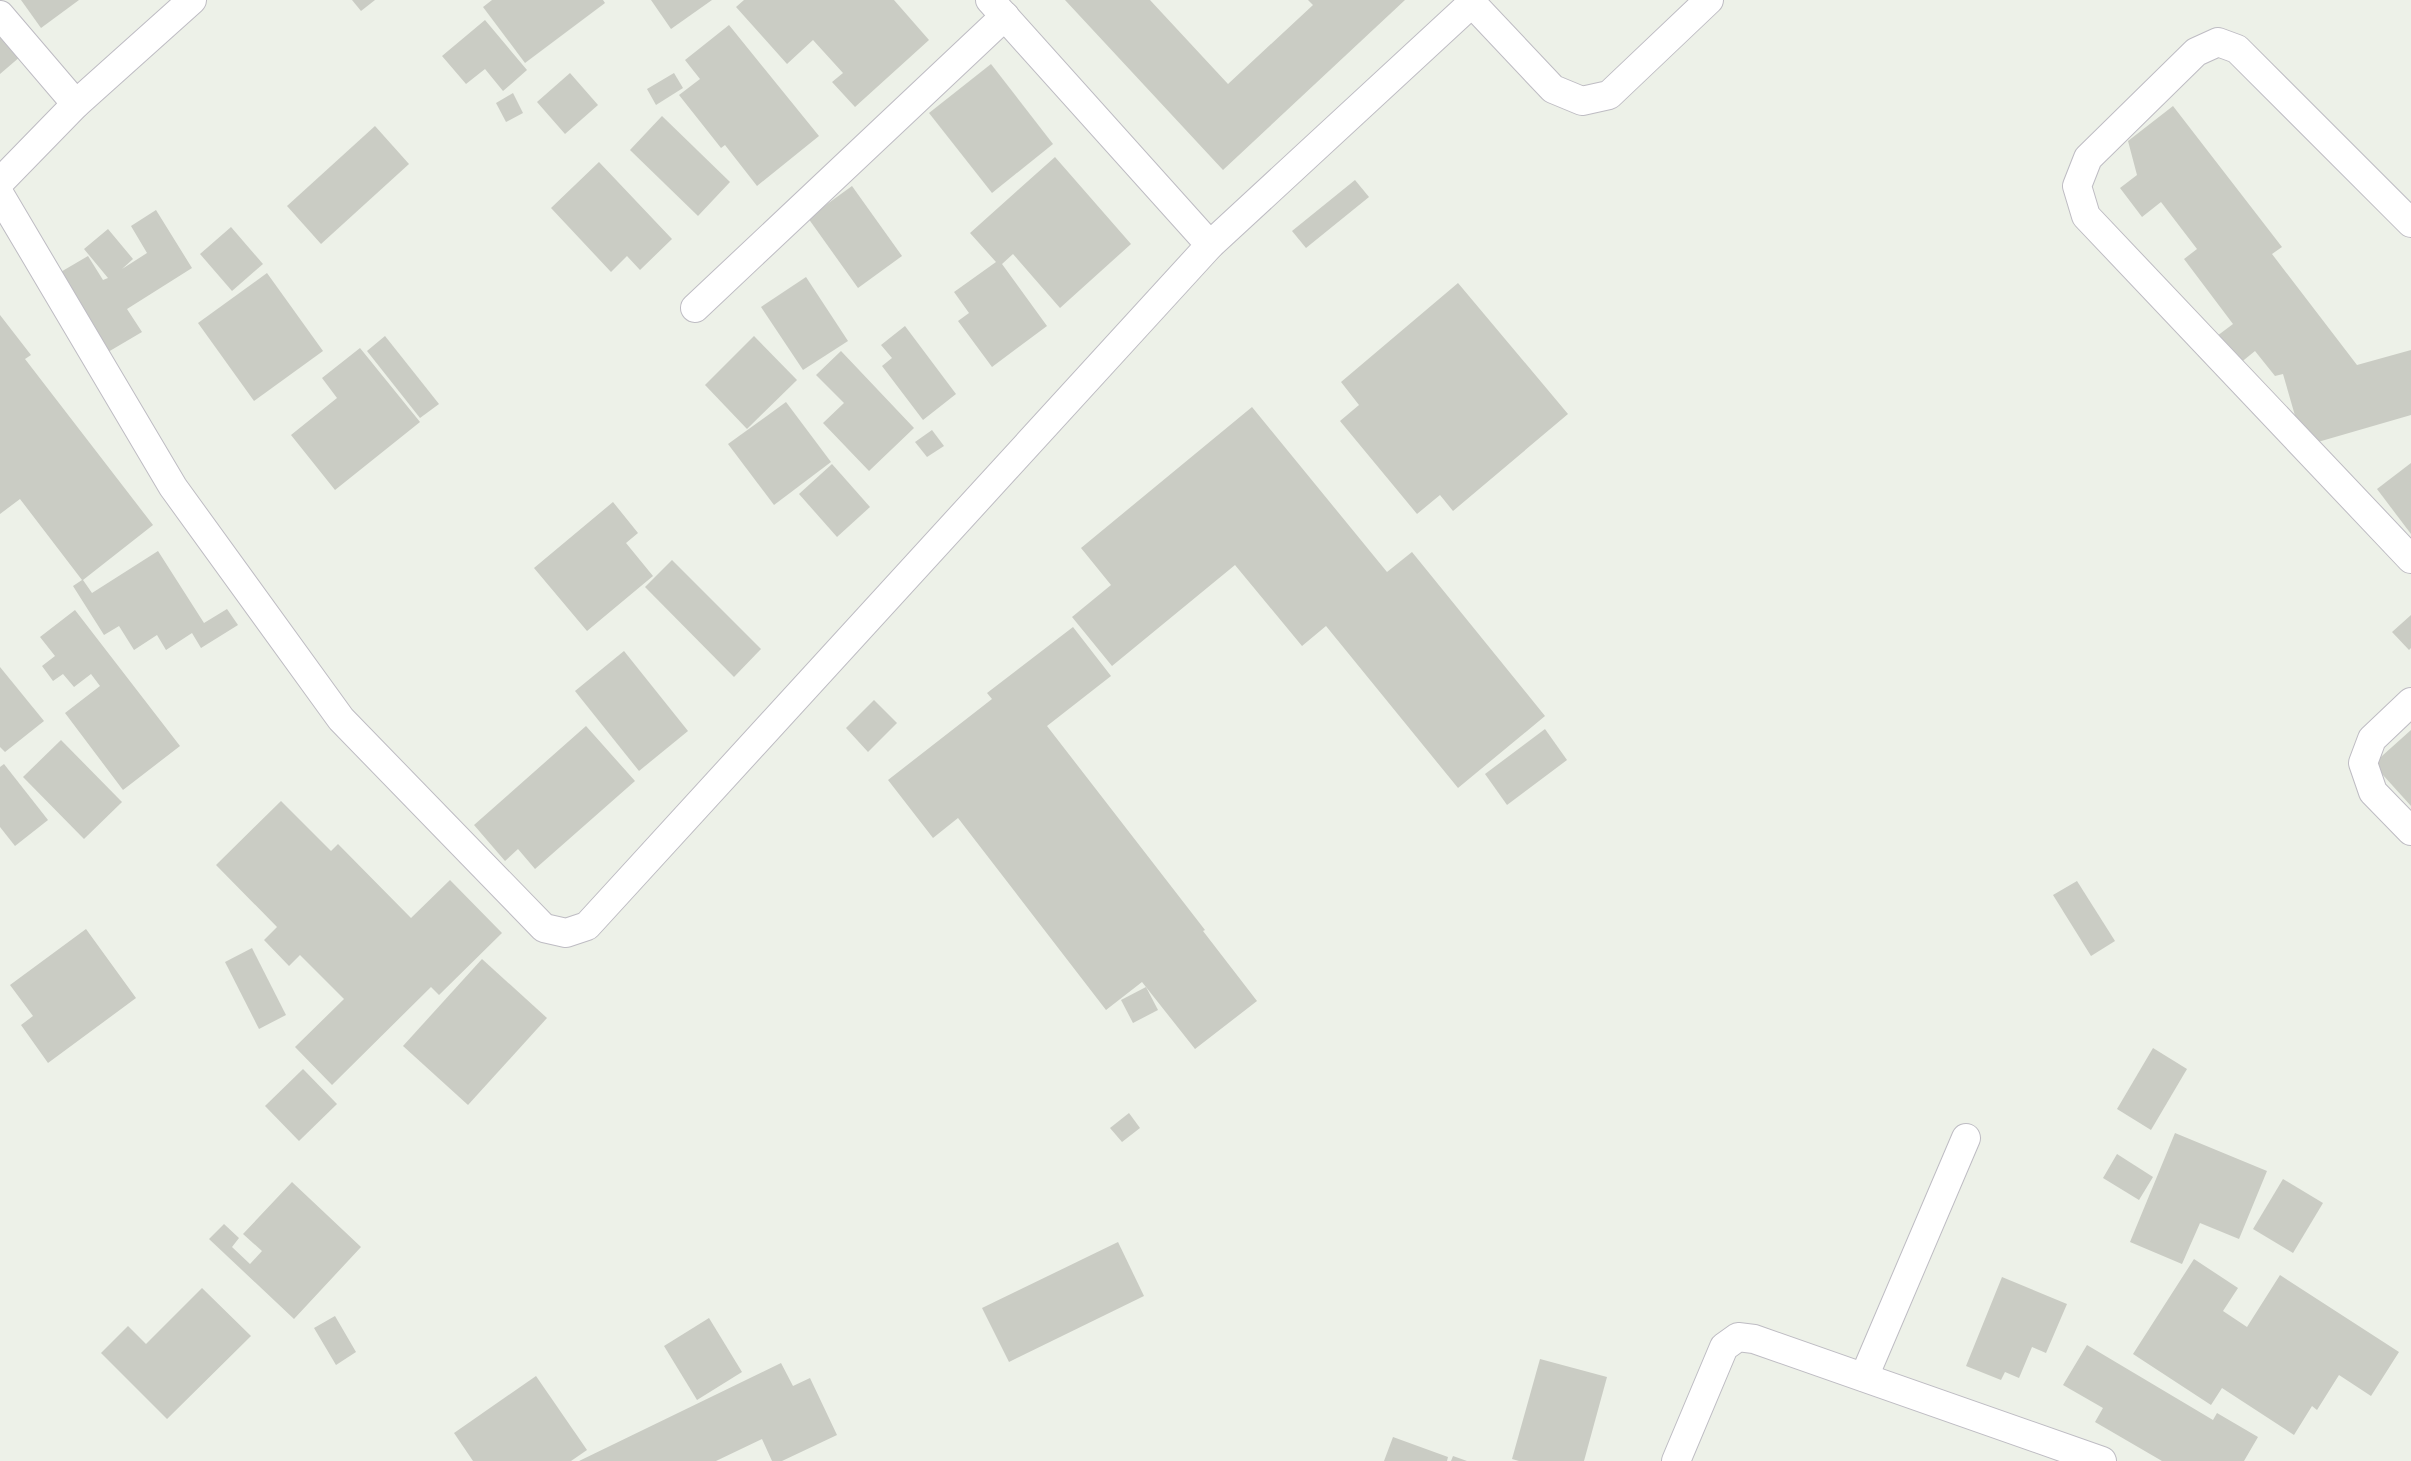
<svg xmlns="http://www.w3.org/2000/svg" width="2411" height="1461" font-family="'Golos Text',sans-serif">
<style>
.building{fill:#caccc4}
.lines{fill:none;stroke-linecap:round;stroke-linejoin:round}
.minor-casing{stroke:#bebcc3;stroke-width:30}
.minor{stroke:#fff;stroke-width:28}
</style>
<rect width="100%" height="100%" fill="#edf1e8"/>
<!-- building -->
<g class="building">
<path d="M 21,0 L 79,0 L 41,28 Z"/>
<path d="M 352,0 L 375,0 L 361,11 Z"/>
<path d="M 492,0 L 603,0 L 605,3 L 525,63 L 483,7 Z"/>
<path d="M 651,0 L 712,0 L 671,29 Z"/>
<path d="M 744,0 L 894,0 L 929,40 L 855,107 L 832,82 L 843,73 L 813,40 L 787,64 L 736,7 Z"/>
<path d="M 1065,0 L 1150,0 L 1228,84 L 1313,5 L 1308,0 L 1405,0 L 1223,170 Z"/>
<path d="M 485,20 L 527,70 L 503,91 L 485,69 L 466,84 L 442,56 Z"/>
<path d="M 729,25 L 819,136 L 757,186 L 725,145 L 721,148 L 679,95 L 700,79 L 685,60 Z"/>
<path d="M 0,33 L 21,56 L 0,74 Z"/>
<path d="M 991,64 L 1053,144 L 992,193 L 929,113 Z"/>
<path d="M 570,73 L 598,105 L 565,134 L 537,102 Z"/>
<path d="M 674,73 L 683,88 L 656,105 L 647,89 Z"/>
<path d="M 513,93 L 523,113 L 506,122 L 496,103 Z"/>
<path d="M 2173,106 L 2282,247 L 2272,254 L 2357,365 L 2411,350 L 2411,415 L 2311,444 L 2298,426 L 2283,374 L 2275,376 L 2255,351 L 2239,364 L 2217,336 L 2233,324 L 2184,259 L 2197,249 L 2161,202 L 2142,217 L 2120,188 L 2137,175 L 2128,141 Z"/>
<path d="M 662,116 L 730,182 L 698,216 L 630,150 Z"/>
<path d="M 375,126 L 409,164 L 321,244 L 287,206 Z"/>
<path d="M 1055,157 L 1131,244 L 1060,308 L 1013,254 L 1002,264 L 1047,326 L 992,367 L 958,321 L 969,313 L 954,292 L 996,262 L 970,233 Z"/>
<path d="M 599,162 L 672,239 L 640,270 L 627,256 L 611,272 L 551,208 Z"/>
<path d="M 1355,180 L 1369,197 L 1306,248 L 1292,231 Z"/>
<path d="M 852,186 L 902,256 L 858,288 L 808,218 Z"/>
<path d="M 156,210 L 192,268 L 127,309 L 142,332 L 108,352 L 59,273 L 88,256 L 103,280 L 108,278 L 84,249 L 108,229 L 133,259 L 122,269 L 147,253 L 131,226 Z"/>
<path d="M 231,227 L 263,264 L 232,291 L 200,254 Z"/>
<path d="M 267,273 L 323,351 L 254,401 L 198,323 Z"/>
<path d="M 806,277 L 848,341 L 803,370 L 761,307 Z"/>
<path d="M 1458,283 L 1568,414 L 1453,511 L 1440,495 L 1417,514 L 1340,421 L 1359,405 L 1341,382 Z"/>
<path d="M 0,315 L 31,355 L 25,359 L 153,525 L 83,580 L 92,593 L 158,551 L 204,623 L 227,609 L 238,625 L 201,648 L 192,633 L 166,650 L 157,635 L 134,650 L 119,626 L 104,635 L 73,586 L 82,580 L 20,499 L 0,514 Z"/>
<path d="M 905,326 L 956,394 L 923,420 L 882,366 L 892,358 L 881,345 Z"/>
<path d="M 385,336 L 439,404 L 420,418 L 367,351 Z"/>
<path d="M 754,336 L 797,380 L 747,429 L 705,385 Z"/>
<path d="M 360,348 L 420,422 L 335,490 L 291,435 L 337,398 L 322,378 Z"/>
<path d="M 841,351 L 914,428 L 869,471 L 823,423 L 844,403 L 816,375 Z"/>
<path d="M 786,402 L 831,462 L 774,505 L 728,444 Z"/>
<path d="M 1252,407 L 1387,572 L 1412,552 L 1545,716 L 1458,788 L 1326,626 L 1302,646 L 1235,565 L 1112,666 L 1072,617 L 1111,585 L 1081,548 Z"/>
<path d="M 932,430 L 944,446 L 927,457 L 915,442 Z"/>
<path d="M 2411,463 L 2411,534 L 2377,489 Z"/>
<path d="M 832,464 L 870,507 L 837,537 L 799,494 Z"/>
<path d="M 613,502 L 638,533 L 626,543 L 653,576 L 587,631 L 534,568 Z"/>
<path d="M 672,560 L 761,649 L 734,677 L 645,587 Z"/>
<path d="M 75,610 L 180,746 L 123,790 L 65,713 L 100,686 L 91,674 L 74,687 L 63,674 L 53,681 L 42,666 L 55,656 L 40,637 Z"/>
<path d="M 2411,615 L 2411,648 L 2409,650 L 2392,632 Z"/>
<path d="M 1073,627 L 1111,676 L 1047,726 L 1205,930 L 1203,931 L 1257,1001 L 1195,1049 L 1142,982 L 1106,1010 L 958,818 L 933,838 L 888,780 L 992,699 L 987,693 Z"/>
<path d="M 624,651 L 688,731 L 639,771 L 575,691 Z"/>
<path d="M 0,667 L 44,721 L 5,752 L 0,747 Z"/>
<path d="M 874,700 L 897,723 L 868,752 L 846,728 Z"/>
<path d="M 586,726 L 635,781 L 535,869 L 518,849 L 505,861 L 474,825 Z"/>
<path d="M 1545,729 L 1567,760 L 1507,805 L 1485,774 Z"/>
<path d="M 2411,730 L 2411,806 L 2373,764 Z"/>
<path d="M 61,740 L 122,802 L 84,839 L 23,777 Z"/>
<path d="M 4,764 L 48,820 L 15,846 L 0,827 L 0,767 Z"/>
<path d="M 281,801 L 331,851 L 338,844 L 411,918 L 450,880 L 502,933 L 439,995 L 431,987 L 332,1085 L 295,1047 L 344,999 L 300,955 L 289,966 L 264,940 L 277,927 L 216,865 Z"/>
<path d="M 2077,881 L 2115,941 L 2091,956 L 2053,895 Z"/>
<path d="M 86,929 L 136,998 L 48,1063 L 21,1025 L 33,1016 L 10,985 Z"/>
<path d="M 252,948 L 286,1015 L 259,1029 L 225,962 Z"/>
<path d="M 482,959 L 547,1018 L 468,1105 L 403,1046 Z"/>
<path d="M 1146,987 L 1158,1010 L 1133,1023 L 1121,1000 Z"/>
<path d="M 2153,1048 L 2187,1069 L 2151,1130 L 2117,1109 Z"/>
<path d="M 303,1069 L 337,1104 L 299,1141 L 265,1106 Z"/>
<path d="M 1129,1113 L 1140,1128 L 1122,1142 L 1110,1128 Z"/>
<path d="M 2175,1133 L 2267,1171 L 2239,1239 L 2200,1223 L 2182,1264 L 2130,1242 Z"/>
<path d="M 2117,1154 L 2153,1177 L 2139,1200 L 2103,1178 Z"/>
<path d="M 2283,1179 L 2323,1203 L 2293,1253 L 2253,1229 Z"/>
<path d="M 292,1182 L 361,1247 L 294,1319 L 209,1239 L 224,1224 L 239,1238 L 232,1247 L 250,1264 L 262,1251 L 243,1234 Z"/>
<path d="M 1118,1242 L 1144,1296 L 1009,1362 L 982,1308 Z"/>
<path d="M 2194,1259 L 2238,1288 L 2223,1311 L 2247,1327 L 2280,1275 L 2399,1352 L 2371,1396 L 2339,1375 L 2317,1410 L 2312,1406 L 2294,1435 L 2222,1388 L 2211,1405 L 2133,1354 Z"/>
<path d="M 2002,1277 L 2067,1304 L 2046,1353 L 2032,1347 L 2019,1378 L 2005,1372 L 2001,1380 L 1966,1366 Z"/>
<path d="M 202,1288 L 251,1336 L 167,1419 L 101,1353 L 128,1326 L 146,1344 Z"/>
<path d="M 335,1316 L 356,1352 L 336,1365 L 314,1328 Z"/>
<path d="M 709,1318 L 742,1372 L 697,1400 L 664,1346 Z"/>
<path d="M 2087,1345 L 2213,1420 L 2217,1413 L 2258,1437 L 2244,1461 L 2162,1461 L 2095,1422 L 2103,1408 L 2063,1385 Z"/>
<path d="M 1540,1359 L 1607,1377 L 1584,1461 L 1519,1461 L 1512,1459 Z"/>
<path d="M 781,1363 L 793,1386 L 810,1378 L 837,1435 L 782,1461 L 772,1461 L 762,1439 L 716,1461 L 579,1461 Z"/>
<path d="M 536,1376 L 587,1450 L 571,1461 L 473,1461 L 454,1433 Z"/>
<path d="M 1393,1437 L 1448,1457 L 1447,1461 L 1384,1461 Z"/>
<path d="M 1453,1456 L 1467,1461 L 1451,1461 Z"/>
</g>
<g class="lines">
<!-- minor casing -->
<g class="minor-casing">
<g id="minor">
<path d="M 1469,0 L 1553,89 L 1582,101 L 1609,95 L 1709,0"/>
<path d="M 0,15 L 76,104"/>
<path d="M 0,182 L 76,104 L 192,0"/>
<path d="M 0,195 L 173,487 L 341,719 L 544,928 L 566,933 L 587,926 L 1210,245 L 990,0"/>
<path d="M 2411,223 L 2237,49 L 2218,42 L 2196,52 L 2088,158 L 2077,186 L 2086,216 L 2411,559"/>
<path d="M 1210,245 L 1472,3"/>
<path d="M 695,308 L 1005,16"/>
<path d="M 2411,702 L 2372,739 L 2363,763 L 2373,792 L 2411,831"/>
<path d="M 1864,1377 L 1966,1138"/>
<path d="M 1676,1461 L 1724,1347 L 1738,1337 L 1754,1339 L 2102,1461"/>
</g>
</g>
<!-- minor -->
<use href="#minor" class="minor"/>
</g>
</svg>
